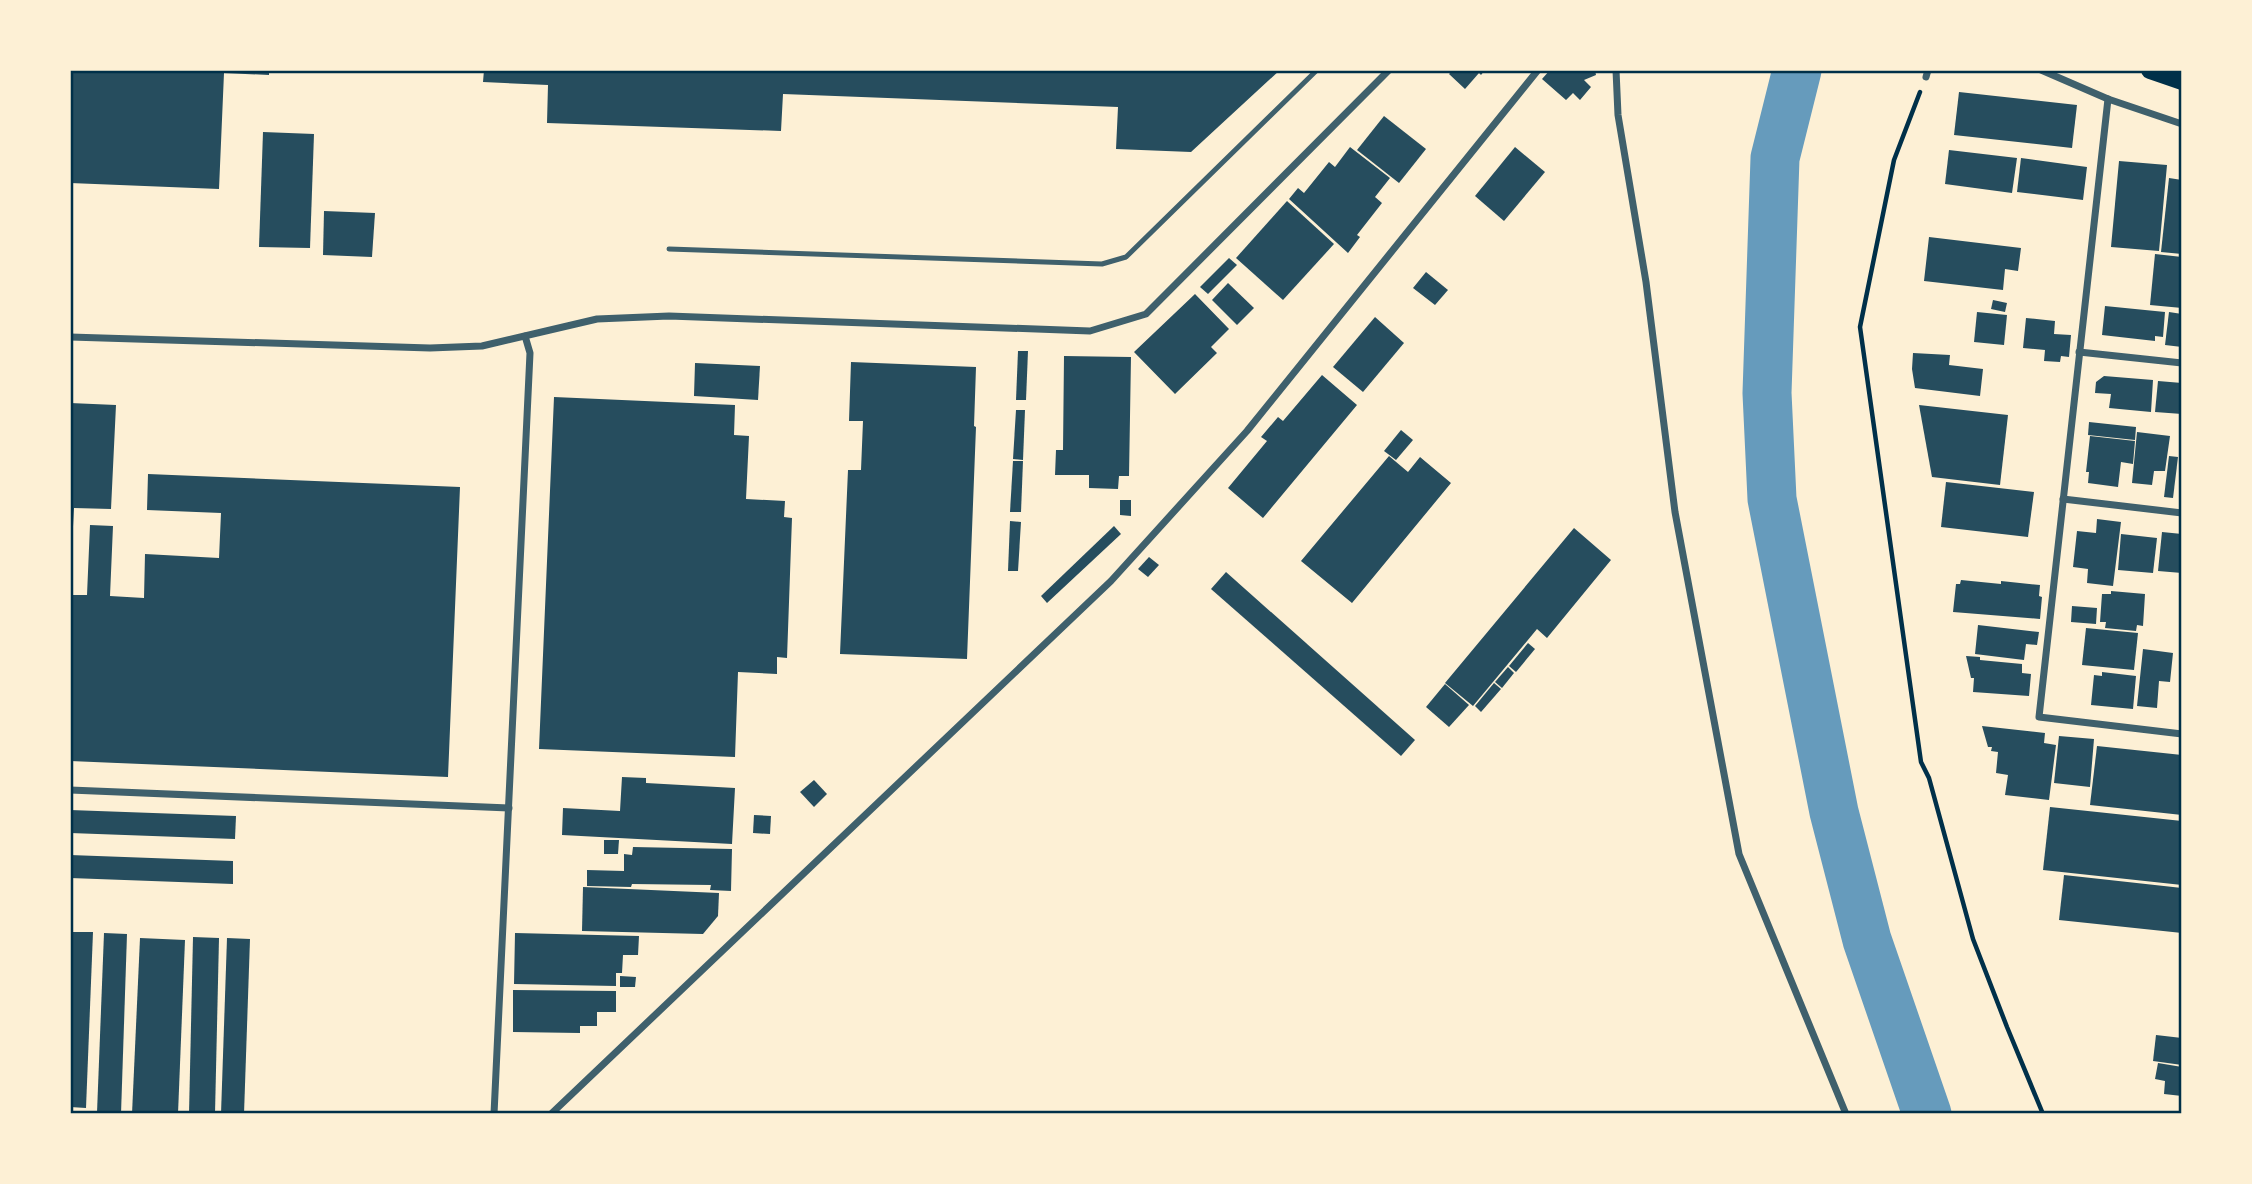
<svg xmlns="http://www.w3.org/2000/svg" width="2252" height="1184" font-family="'PT Sans Narrow',sans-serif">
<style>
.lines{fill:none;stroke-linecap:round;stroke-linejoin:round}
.river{stroke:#669bbc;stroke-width:49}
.building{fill:#264d5e}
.path{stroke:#003049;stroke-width:4.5}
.service{stroke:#3f606c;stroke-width:5}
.minor{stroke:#3f606c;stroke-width:7}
.primary{stroke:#003049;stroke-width:18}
.neatline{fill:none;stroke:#003049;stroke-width:2.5}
</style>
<rect width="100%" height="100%" fill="#fdf0d5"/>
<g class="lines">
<!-- river -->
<path class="river" d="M 1797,70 L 1775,158 L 1767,393 L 1772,499 L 1834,812 L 1867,940 L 1927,1114"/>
</g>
<!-- building -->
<g class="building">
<path d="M 70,70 L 269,70 L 269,75 L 224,73 L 219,189 L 70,183 Z"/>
<path d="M 484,70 L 1280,70 L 1191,152 L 1116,149 L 1118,107 L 783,94 L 781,131 L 547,123 L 548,85 L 483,82 Z"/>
<path d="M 1453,70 L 1485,70 L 1481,75 L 1479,73 L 1465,89 L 1449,74 Z"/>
<path d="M 1550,70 L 1595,70 L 1596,75 L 1584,80 L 1591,87 L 1580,100 L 1573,93 L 1566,100 L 1542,79 Z"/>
<path d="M 1959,92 L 2077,105 L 2072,148 L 1954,135 Z"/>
<path d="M 1384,116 L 1426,149 L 1399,183 L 1357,150 Z"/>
<path d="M 263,132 L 314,134 L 310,248 L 259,247 Z"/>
<path d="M 1350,147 L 1390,178 L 1375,197 L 1382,203 L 1357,235 L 1360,237 L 1348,253 L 1289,199 L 1298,188 L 1304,193 L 1329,162 L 1335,167 Z"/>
<path d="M 1515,147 L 1545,172 L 1504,221 L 1475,196 Z"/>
<path d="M 1949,150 L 2017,158 L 2012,193 L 1945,184 Z"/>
<path d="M 2021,158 L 2087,167 L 2083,200 L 2017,192 Z"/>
<path d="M 2119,161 L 2167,165 L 2159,251 L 2111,247 Z"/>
<path d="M 2169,178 L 2182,180 L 2182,254 L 2161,252 Z"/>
<path d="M 1287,201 L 1334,244 L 1283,300 L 1236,258 Z"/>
<path d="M 324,211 L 375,213 L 372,257 L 323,255 Z"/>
<path d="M 1929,237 L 2021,248 L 2018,271 L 2005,269 L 2003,290 L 1924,281 Z"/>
<path d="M 2155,254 L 2182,257 L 2182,308 L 2150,305 Z"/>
<path d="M 1229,258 L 1237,265 L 1208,294 L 1200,287 Z"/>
<path d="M 1426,272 L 1448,290 L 1435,305 L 1413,288 Z"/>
<path d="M 1228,283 L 1254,308 L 1237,325 L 1212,300 Z"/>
<path d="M 1195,294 L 1229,329 L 1211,347 L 1217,353 L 1175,394 L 1134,352 Z"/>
<path d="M 1993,300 L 2007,303 L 2005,312 L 1991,309 Z"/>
<path d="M 2105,306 L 2165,312 L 2163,337 L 2155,336 L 2155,341 L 2102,335 Z"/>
<path d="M 1977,312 L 2007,315 L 2004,345 L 1974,342 Z"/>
<path d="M 2169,312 L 2182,314 L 2182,347 L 2165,345 Z"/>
<path d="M 1375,317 L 1404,343 L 1363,392 L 1333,367 Z"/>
<path d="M 2026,318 L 2055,321 L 2054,334 L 2071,335 L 2069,357 L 2061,356 L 2060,362 L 2044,361 L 2045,350 L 2023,348 Z"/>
<path d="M 1018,351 L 1028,351 L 1026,400 L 1016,400 Z"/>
<path d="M 1913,353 L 1950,355 L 1949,365 L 1983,369 L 1980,396 L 1915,388 L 1912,369 Z"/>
<path d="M 1064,356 L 1131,357 L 1129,476 L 1119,476 L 1118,489 L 1089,488 L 1089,475 L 1055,475 L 1056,450 L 1063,450 Z"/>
<path d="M 851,362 L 976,367 L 974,426 L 976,427 L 967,659 L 840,654 L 848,470 L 861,470 L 863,421 L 849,421 Z"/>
<path d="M 695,363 L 760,366 L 758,400 L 694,396 Z"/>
<path d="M 1322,375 L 1357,405 L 1263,518 L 1228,488 L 1267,441 L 1261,437 L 1278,417 L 1283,421 Z"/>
<path d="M 2104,376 L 2153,380 L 2151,412 L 2109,408 L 2111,394 L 2095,393 L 2096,382 Z"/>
<path d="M 2158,381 L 2182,383 L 2182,414 L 2155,412 Z"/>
<path d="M 554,397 L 735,405 L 734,435 L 749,436 L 746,499 L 785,501 L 784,517 L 792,518 L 787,658 L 777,657 L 777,674 L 738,672 L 735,757 L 539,749 Z"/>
<path d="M 70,403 L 116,405 L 111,509 L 74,508 L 72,545 L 70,545 Z"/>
<path d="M 1919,405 L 2008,415 L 2000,485 L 1932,477 Z"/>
<path d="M 1016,410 L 1025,410 L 1023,460 L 1013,459 Z"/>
<path d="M 2089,422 L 2136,427 L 2135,440 L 2088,435 Z"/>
<path d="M 1401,430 L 1413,440 L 1396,460 L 1384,451 Z"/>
<path d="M 2137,432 L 2170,436 L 2165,471 L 2154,471 L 2152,485 L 2132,483 Z"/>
<path d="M 2090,436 L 2135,441 L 2133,464 L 2121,462 L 2118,487 L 2088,483 L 2089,472 L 2086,472 Z"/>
<path d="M 1389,456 L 1408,472 L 1420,457 L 1451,483 L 1352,603 L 1301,561 Z"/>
<path d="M 2169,456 L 2178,457 L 2173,498 L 2164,497 Z"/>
<path d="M 1013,461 L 1023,461 L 1021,512 L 1010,512 Z"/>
<path d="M 148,474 L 460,487 L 448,777 L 70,761 L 70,595 L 87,595 L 90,525 L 113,526 L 110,596 L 144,598 L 145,554 L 219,558 L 221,513 L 147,510 Z"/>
<path d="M 1946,482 L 2034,492 L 2028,537 L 1941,527 Z"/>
<path d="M 1120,500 L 1131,500 L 1131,516 L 1120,515 Z"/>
<path d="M 2097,519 L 2121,522 L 2113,586 L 2087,583 L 2088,569 L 2073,567 L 2077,531 L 2096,533 Z"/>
<path d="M 1010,521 L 1021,522 L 1018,571 L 1008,571 Z"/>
<path d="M 1114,526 L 1121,534 L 1047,603 L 1041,596 Z"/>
<path d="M 1574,528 L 1611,560 L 1547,638 L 1537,629 L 1473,706 L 1445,683 Z"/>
<path d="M 2162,532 L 2182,534 L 2182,573 L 2158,571 Z"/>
<path d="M 2121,534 L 2157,538 L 2153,573 L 2118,570 Z"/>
<path d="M 1149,557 L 1159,565 L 1148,577 L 1138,569 Z"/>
<path d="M 1226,572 L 1415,740 L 1401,756 L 1211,589 Z"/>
<path d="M 1961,580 L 2001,584 L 2001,581 L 2040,585 L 2039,596 L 2042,597 L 2040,619 L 1953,612 L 1956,584 L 1960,584 Z"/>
<path d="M 2111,591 L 2145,594 L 2143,626 L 2137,625 L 2136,631 L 2105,628 L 2106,622 L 2100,622 L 2102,594 L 2111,594 Z"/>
<path d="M 2072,606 L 2097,608 L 2096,624 L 2071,622 Z"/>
<path d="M 1978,625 L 2039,632 L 2037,645 L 2026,644 L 2024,660 L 1975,654 Z"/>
<path d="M 2086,628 L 2138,633 L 2134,670 L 2082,665 Z"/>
<path d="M 1528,643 L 1535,649 L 1516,672 L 1509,666 Z"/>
<path d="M 2143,649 L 2173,653 L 2170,682 L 2159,681 L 2157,708 L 2137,706 Z"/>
<path d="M 1966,656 L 1980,657 L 1980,660 L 2022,664 L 2022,673 L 2031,674 L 2029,696 L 1973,692 L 1974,678 L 1971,678 Z"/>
<path d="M 1508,667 L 1514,673 L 1502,688 L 1495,682 Z"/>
<path d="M 2102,672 L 2136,676 L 2133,709 L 2091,705 L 2094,675 L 2102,676 Z"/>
<path d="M 1494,683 L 1501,689 L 1481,712 L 1475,706 Z"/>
<path d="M 1445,684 L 1469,705 L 1449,727 L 1426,707 Z"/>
<path d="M 1982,726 L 2045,733 L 2044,743 L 2056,745 L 2049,800 L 2005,795 L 2008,775 L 1996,773 L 1998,752 L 1991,751 L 1992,747 L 1988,747 Z"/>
<path d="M 2059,736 L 2094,739 L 2090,787 L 2054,783 Z"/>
<path d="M 2097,746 L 2182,755 L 2182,815 L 2090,805 Z"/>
<path d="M 622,777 L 646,778 L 646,783 L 735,788 L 732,844 L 562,835 L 563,808 L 620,811 Z"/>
<path d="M 814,780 L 827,794 L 814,807 L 800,792 Z"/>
<path d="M 2050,807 L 2182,821 L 2182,885 L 2043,870 Z"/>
<path d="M 70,810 L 236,816 L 235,839 L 70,833 Z"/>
<path d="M 754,815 L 771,816 L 770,834 L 753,833 Z"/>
<path d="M 604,840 L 619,840 L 618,854 L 604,854 Z"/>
<path d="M 633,847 L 732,849 L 731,891 L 710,890 L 711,885 L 632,884 L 631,887 L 587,886 L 587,870 L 624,871 L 624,854 L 632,855 Z"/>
<path d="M 70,855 L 233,861 L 233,884 L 70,878 Z"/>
<path d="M 2064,875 L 2182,888 L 2182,933 L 2059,920 Z"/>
<path d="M 583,887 L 719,893 L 718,916 L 703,934 L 582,931 Z"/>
<path d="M 70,932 L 93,932 L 86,1108 L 70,1107 Z"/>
<path d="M 104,933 L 127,934 L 121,1114 L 97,1113 Z"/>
<path d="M 515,933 L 639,936 L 638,955 L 623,955 L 622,973 L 616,973 L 616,986 L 514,984 Z"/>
<path d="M 193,937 L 219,938 L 215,1114 L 189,1114 Z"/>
<path d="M 140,938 L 185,940 L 178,1114 L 132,1114 Z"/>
<path d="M 227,938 L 250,939 L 244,1114 L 221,1114 Z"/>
<path d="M 620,976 L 636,977 L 635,987 L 620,987 Z"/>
<path d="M 513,990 L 616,991 L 616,1012 L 597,1012 L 597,1026 L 580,1026 L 580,1033 L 513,1032 Z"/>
<path d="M 2156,1035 L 2182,1038 L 2182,1065 L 2153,1061 Z"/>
<path d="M 2158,1063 L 2182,1067 L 2182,1096 L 2164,1094 L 2165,1081 L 2155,1079 Z"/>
</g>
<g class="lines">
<!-- path -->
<path class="path" d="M 1920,92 L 1894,160 L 1860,327 L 1921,762 L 1929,778 L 1973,939 L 2007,1027 L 2043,1114"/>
<!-- service -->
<path class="service" d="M 669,249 L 1102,264 L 1126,257 L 1317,70"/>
<!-- minor -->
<g class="minor">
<path d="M 1616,70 L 1618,115 L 1646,282 L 1675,512 L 1739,854 L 1846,1114"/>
<path d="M 2041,70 L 2108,99 L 2182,124"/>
<path d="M 1926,77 L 1928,70"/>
<path d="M 2108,99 L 2039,717 L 2182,734"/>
<path d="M 70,337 L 430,348 L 482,346 L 597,319 L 669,316 L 1090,331 L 1146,314 L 1389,70"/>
<path d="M 2079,352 L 2182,363"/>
<path d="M 2063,499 L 2182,513"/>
<path d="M 70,790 L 509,808"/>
<path d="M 494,1114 L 530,353 L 525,336"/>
<path d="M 551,1114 L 1111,581 L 1247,431 L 1538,70"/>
</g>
<!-- primary -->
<path class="primary" d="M 2150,70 L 2182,81"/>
</g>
<!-- border -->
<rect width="2252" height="1184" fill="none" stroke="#fdf0d5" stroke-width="144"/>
<rect x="72" y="72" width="2108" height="1040" class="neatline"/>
</svg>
